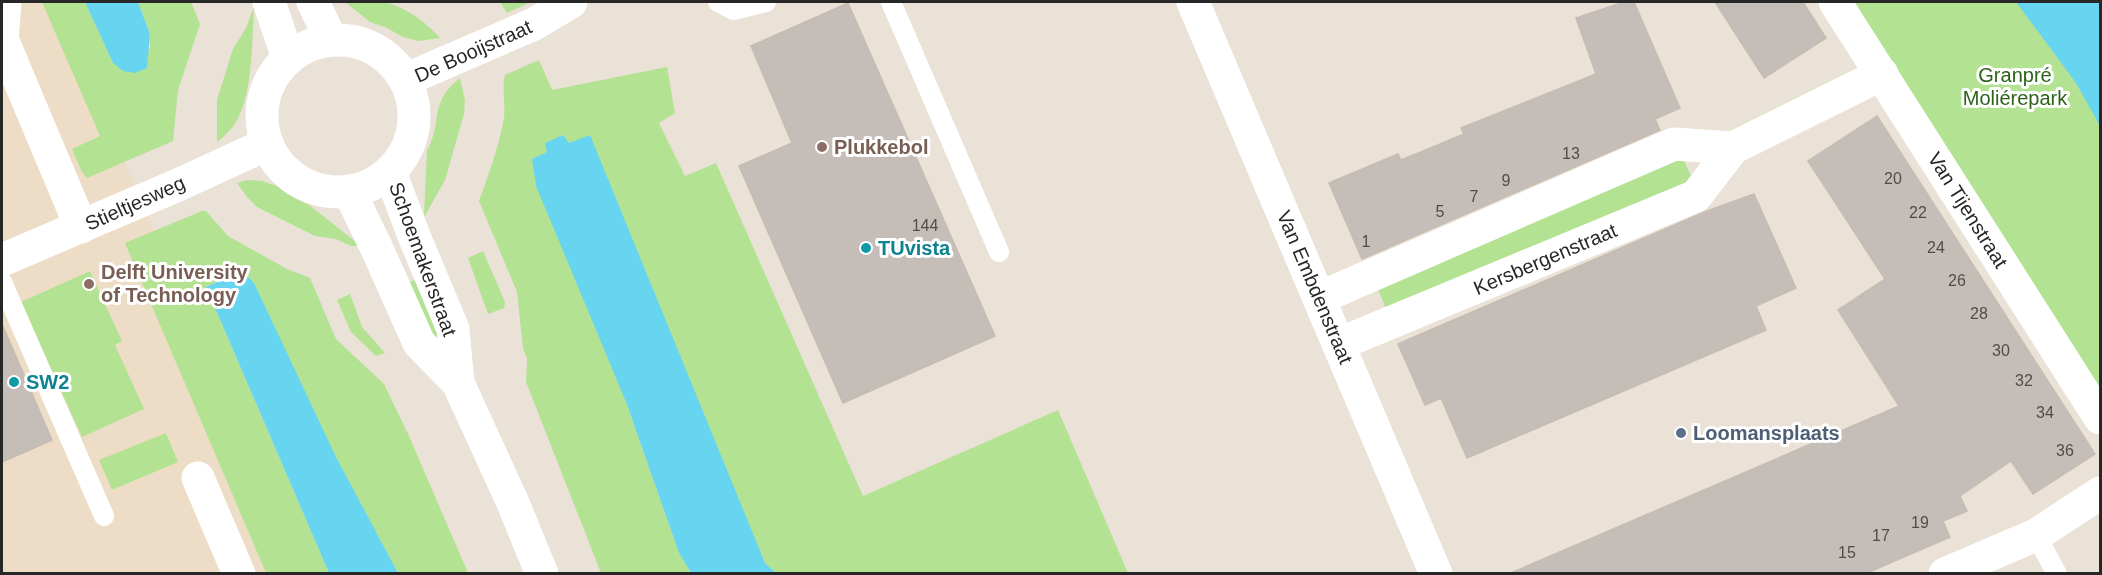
<svg xmlns="http://www.w3.org/2000/svg" width="2102" height="575" font-family="Arial,sans-serif">
<style>
.education{fill:#edddc6}
.green{fill:#b3e392}
.water{fill:#67d5f0}
.building{fill:#c5beb8;stroke:#c5bdb2;stroke-width:1.5}
.lines{fill:none;stroke-linecap:round;stroke-linejoin:round}
.lane{stroke:#fff;stroke-width:20}
.street{stroke:#fff;stroke-width:33}
.secondary{stroke:#fff;stroke-width:33}
.education-dot{fill:#8d6e63;stroke:#fff;stroke-width:2}
.culture-dot{fill:#0f9aa8;stroke:#fff;stroke-width:2}
.service-dot{fill:#5c6f8a;stroke:#fff;stroke-width:2}
.labels{text-anchor:middle;dominant-baseline:central;stroke-width:6;stroke-linejoin:round;paint-order:stroke}
.number-label{font-size:16px;fill:#4e4d4b}
.street-label{font-size:20px;fill:#272727;stroke:#fff}
.park-label{font-size:20px;fill:#2c6318;stroke:#fff}
.education-label{font-size:20px;font-weight:bold;fill:#785e54;stroke:#fff;text-anchor:start}
.culture-label{font-size:20px;font-weight:bold;fill:#0d838f;stroke:#fff;text-anchor:start}
.service-label{font-size:20px;font-weight:bold;fill:#4e5e75;stroke:#fff;text-anchor:start}
</style>
<rect width="100%" height="100%" fill="#eae1d7"/>
<!-- education -->
<path class="education" d="M 2,2 L 57,2 L 299,573 L 2,573 Z"/>
<!-- green -->
<g class="green">
<path d="M 42,2 L 85,2 L 113,63 L 150,49 L 150,34 L 138,2 L 191,2 L 200,24 L 178,90 L 173,141 L 87,178 L 82,172 L 72,149 L 100,136 Z"/>
<path d="M 345,2 C 357,1 372,0 384,2 C 404,6 426,22 440,38 L 418,41 L 403,37 L 385,27 L 370,22 Z"/>
<path d="M 500,2 L 531,2 L 507,13 Z"/>
<path d="M 1848,2 L 2100,2 L 2100,392 Z"/>
<path d="M 254,7 C 252,40 253,94 236,122 C 231,130 224,136 217,142 L 217,100 L 233,49 L 246,28 Z"/>
<path d="M 539,60 L 552,90 L 667,67 L 675,113 L 659,123 L 685,176 L 716,163 L 863,496 L 1058,410 L 1128,573 L 776,573 L 765,563 L 569,144 L 553,140 L 546,143 L 626,402 L 679,553 L 691,573 L 601,573 L 526,382 L 527,359 L 523,348 L 517,292 L 479,201 C 488,176 498,149 503,123 C 507,107 501,90 505,75 Z"/>
<path d="M 460,78 L 465,100 L 464,114 L 445,180 L 424,217 L 427,151 C 443,122 428,103 460,78 Z"/>
<path d="M 1682,156 L 1693,181 L 1387,311 L 1377,287 Z"/>
<path d="M 247,180 L 262,181 L 277,186 L 287,194 L 309,205 L 361,246 L 351,246 L 336,239 L 315,236 L 257,207 L 247,197 L 237,183 Z"/>
<path d="M 202,211 L 206,211 L 228,236 L 287,269 L 310,278 L 336,339 L 384,384 L 409,436 L 468,573 L 398,573 L 236,274 L 206,287 L 329,573 L 266,573 L 125,243 Z"/>
<path d="M 483,251 L 505,302 L 504,308 L 488,314 L 468,258 Z"/>
<path d="M 90,271 L 122,341 L 115,345 L 144,409 L 82,437 L 21,302 Z"/>
<path d="M 420,278 L 431,305 L 441,349 L 405,284 Z"/>
<path d="M 350,294 L 362,327 L 385,353 L 376,356 L 351,332 L 337,300 Z"/>
<path d="M 166,433 L 178,462 L 112,490 L 99,460 Z"/>
</g>
<!-- water -->
<g class="water">
<path d="M 85,2 L 138,2 L 150,34 L 147,68 L 135,73 L 123,71 L 113,63 Z"/>
<path d="M 2016,2 L 2100,2 L 2100,126 L 2076,83 Z"/>
<path d="M 563,135 L 569,143 L 590,135 L 765,563 L 776,573 L 691,573 L 679,553 L 626,402 L 536,186 L 532,159 L 547,152 L 545,143 Z"/>
<path d="M 236,274 L 245,274 L 254,283 L 336,457 L 398,573 L 329,573 L 206,287 Z"/>
</g>
<!-- building -->
<g class="building">
<path d="M 1624,2 L 1634,2 L 1680,108 L 1655,119 L 1660,130 L 1362,259 L 1329,183 L 1398,154 L 1401,160 L 1433,147 L 1464,134 L 1461,128 L 1596,74 L 1576,18 Z"/>
<path d="M 1715,2 L 1803,2 L 1826,38 L 1764,78 Z"/>
<path d="M 848,3 L 995,336 L 843,403 L 739,166 L 792,143 L 751,46 Z"/>
<path d="M 1877,116 L 2095,454 L 2033,494 L 2011,461 L 1960,496 L 1967,511 L 1943,521 L 1950,537 L 1867,573 L 1511,573 L 1899,406 L 1838,310 L 1885,279 L 1808,161 Z"/>
<path d="M 1754,194 L 1796,288 L 1756,306 L 1766,330 L 1467,458 L 1441,398 L 1425,405 L 1398,344 L 1707,211 Z"/>
<path d="M 2,324 L 52,440 L 2,462 Z"/>
</g>
<g class="lines">
<!-- lane -->
<g class="lane">
<path d="M 718,2 L 734,10 L 766,2"/>
<path d="M 891,2 L 999,252"/>
<path d="M 2,282 L 104,516"/>
<path d="M 2036,535 L 2057,574"/>
</g>
<!-- street -->
<g class="street">
<path d="M 1193,2 L 1436,574"/>
<path d="M 1835,2 L 2100,418"/>
<path d="M 2,39 L 81,227"/>
<path d="M 2,41 L 5,2"/>
<path d="M 405,80 L 534,24 L 571,2"/>
<path d="M 2,260 L 178,185 L 267,144"/>
<path d="M 1319,298 L 1674,144 L 1733,148"/>
<path d="M 1339,344 L 1696,196 L 1733,148 L 1882,74"/>
<path d="M 198,478 L 239,574"/>
<path d="M 1945,574 L 2036,535 L 2100,493"/>
</g>
<!-- secondary -->
<g class="secondary">
<path d="M 269,2 L 288,58"/>
<path d="M 313,2 L 331,40"/>
<circle cx="338" cy="116" r="76"/>
<path d="M 390,172 L 414,236 L 453,329 L 458,383"/>
<path d="M 349,191 L 378,251 L 419,343 L 458,383 L 513,503 L 542,574"/>
</g>
</g>
<!-- markers -->
<g class="education-dot">
<circle cx="822" cy="147" r="6"/>
<circle cx="89" cy="284" r="6"/>
</g>
<g class="culture-dot">
<circle cx="866" cy="248" r="6"/>
<circle cx="14" cy="382" r="6"/>
</g>
<circle class="service-dot" cx="1681" cy="433" r="6"/>
<g class="labels">
<!-- number labels -->
<g class="number-label">
<text x="1571" y="153">13</text>
<text x="1893" y="178">20</text>
<text x="1506" y="180">9</text>
<text x="1474" y="196">7</text>
<text x="1440" y="211">5</text>
<text x="1918" y="212">22</text>
<text x="925" y="225">144</text>
<text x="1366" y="241">1</text>
<text x="1936" y="247">24</text>
<text x="1957" y="280">26</text>
<text x="1979" y="313">28</text>
<text x="2001" y="350">30</text>
<text x="2024" y="380">32</text>
<text x="2045" y="412">34</text>
<text x="2065" y="450">36</text>
<text x="1920" y="522">19</text>
<text x="1881" y="535">17</text>
<text x="1847" y="552">15</text>
</g>
<!-- street labels -->
<g class="street-label">
<text transform="translate(473 51) rotate(-24)">De Booijstraat</text>
<text transform="translate(135 203) rotate(-24)">Stieltjesweg</text>
<text transform="translate(1968 210) rotate(58)">Van Tijenstraat</text>
<text transform="translate(423 259) rotate(70)">Schoemakerstraat</text>
<text transform="translate(1545 259) rotate(-23)">Kersbergenstraat</text>
<text transform="translate(1315 287) rotate(67)">Van Embdenstraat</text>
</g>
<!-- park labels -->
<g class="park-label">
<text x="2015" y="75">Granpré<tspan x="2015" dy="23">Moliérepark</tspan></text>
</g>
<!-- education labels -->
<g class="education-label">
<text x="834" y="147">Plukkebol</text>
<text x="101" y="272">Delft University<tspan x="101" dy="23">of Technology</tspan></text>
</g>
<!-- culture labels -->
<g class="culture-label">
<text x="878" y="248">TUvista</text>
<text x="26" y="382">SW2</text>
</g>
<!-- service labels -->
<g class="service-label">
<text x="1693" y="433">Loomansplaats</text>
</g>
</g>
<!-- border -->
<rect width="2102" height="575" fill="none" stroke="#272727" stroke-width="6"/>
</svg>
